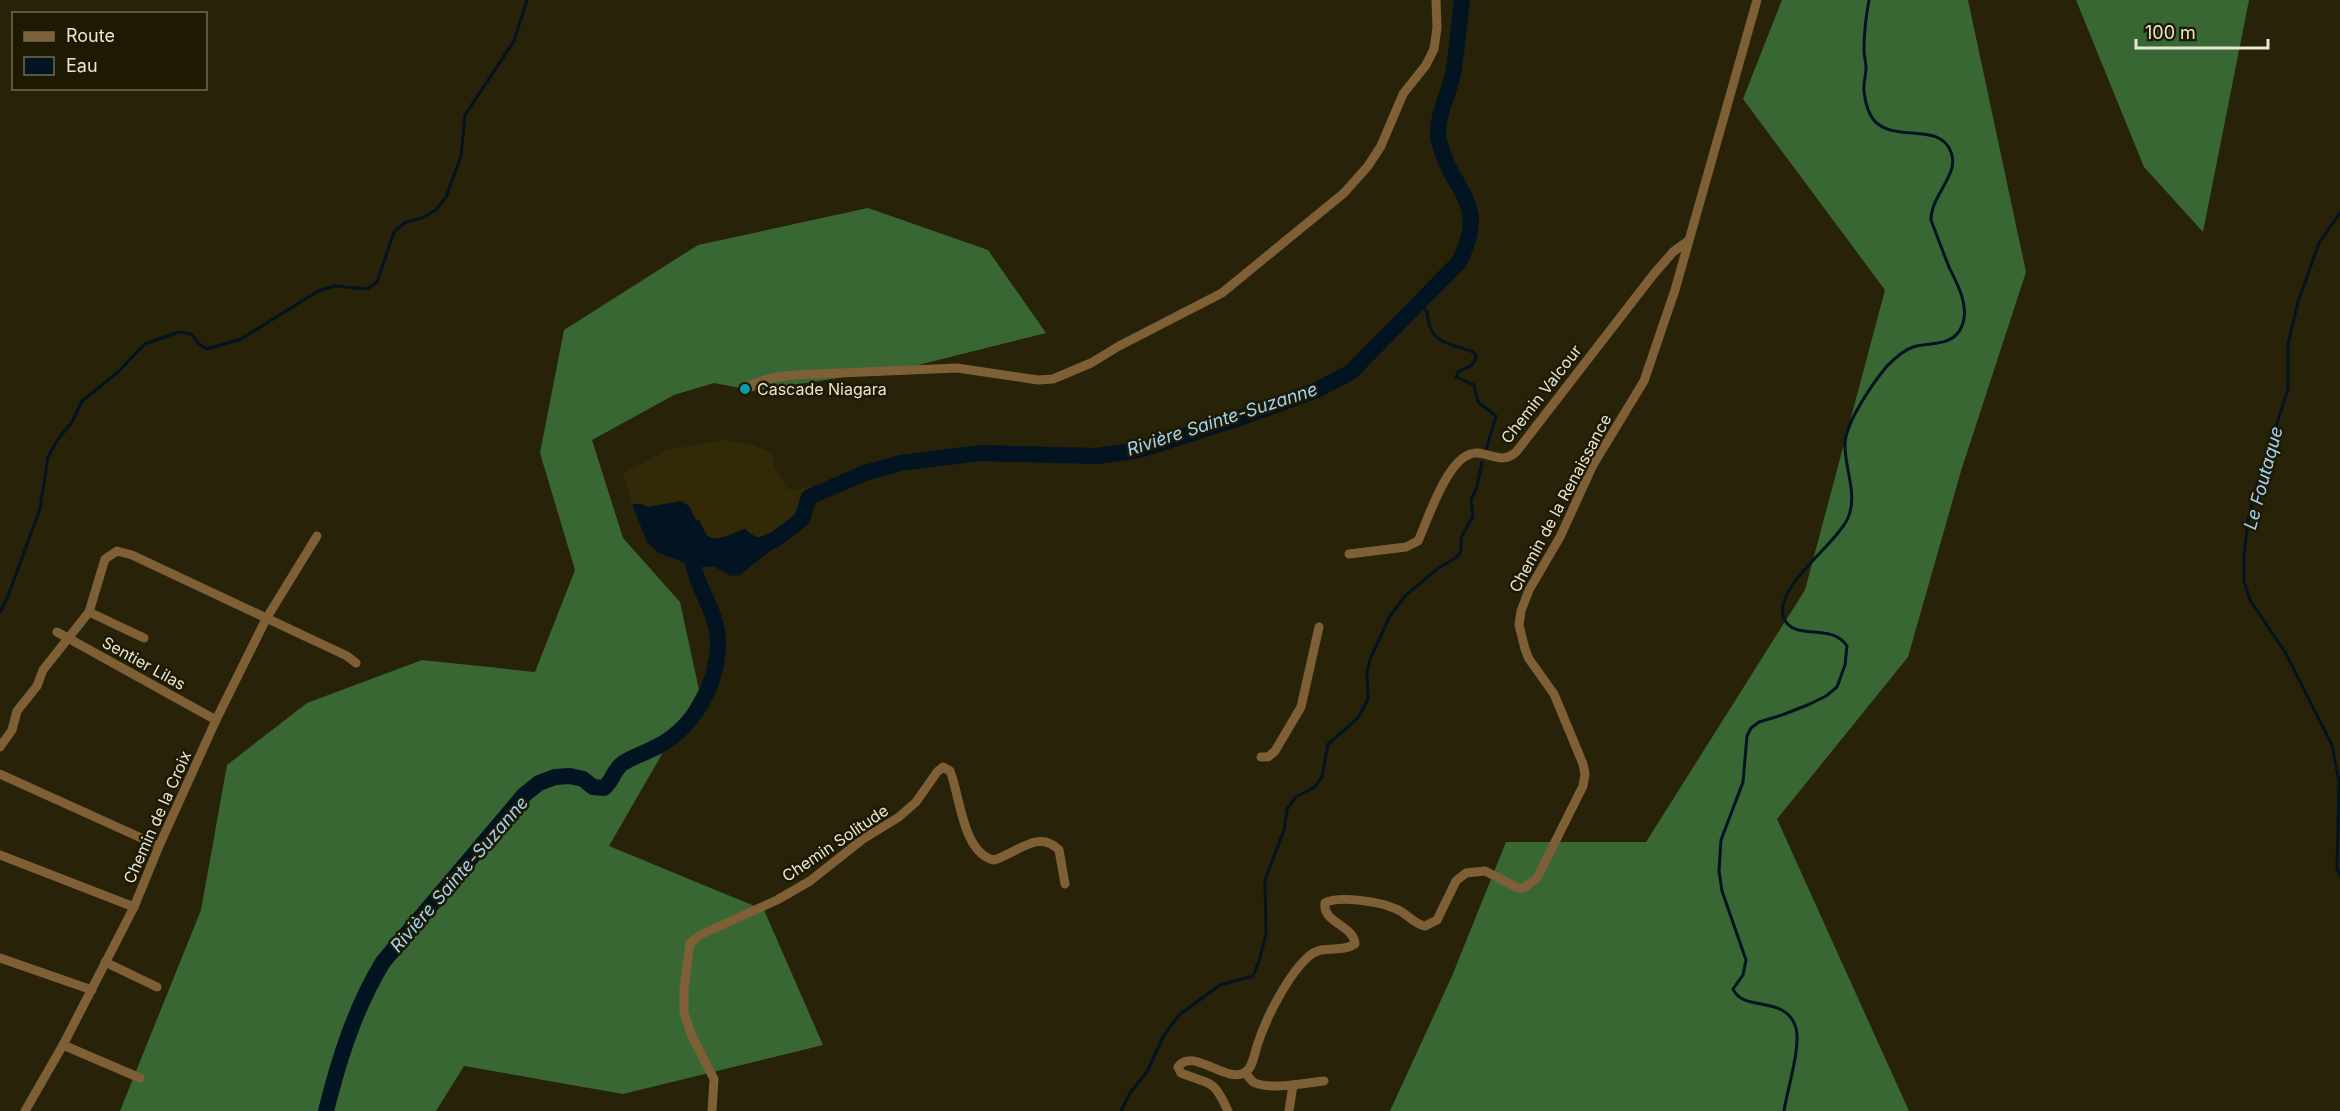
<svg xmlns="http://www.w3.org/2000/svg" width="2340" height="1111" font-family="Inter,sans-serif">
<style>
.forest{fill:#396734}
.sand{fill:#312907}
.water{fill:#021421}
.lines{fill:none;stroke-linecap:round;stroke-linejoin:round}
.stream{stroke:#021421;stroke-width:3}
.river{stroke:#021421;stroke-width:16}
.street{stroke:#7e5f36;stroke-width:9}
.culture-dot{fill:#0f9aa8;stroke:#1e1901;stroke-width:2}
.labels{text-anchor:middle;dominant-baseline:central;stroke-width:5;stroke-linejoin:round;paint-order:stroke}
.poi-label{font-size:16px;fill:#e8e5d6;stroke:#1e1901;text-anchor:start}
.street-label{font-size:16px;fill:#e8e5d6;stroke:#1e1901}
.water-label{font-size:18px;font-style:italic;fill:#a0d2f8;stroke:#1e1901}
</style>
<rect width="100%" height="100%" fill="#272208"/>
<!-- forest -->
<g class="forest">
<path d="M 1782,0 L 1968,0 L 2026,272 L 1961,471 L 1908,657 L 1777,819 L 1909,1111 L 1390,1111 L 1452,976 L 1506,842 L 1646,842 L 1805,590 L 1885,290 L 1743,99 Z"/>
<path d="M 2076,0 L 2249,0 L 2203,232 L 2144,167 Z"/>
<path d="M 868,208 L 988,250 L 1046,333 L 910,367 L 748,392 L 745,389 L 714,383 L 674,395 L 592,440 L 623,538 L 680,602 L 699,690 L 609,846 L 764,910 L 823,1045 L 623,1094 L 464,1066 L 436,1111 L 120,1111 L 201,910 L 227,765 L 307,703 L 422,660 L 535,672 L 575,570 L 540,453 L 564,330 L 698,245 Z"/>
</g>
<!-- sand -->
<path class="sand" d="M 722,440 L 754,445 L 773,454 C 771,470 780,475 787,488 L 792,490 L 813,486 C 805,495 806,507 799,517 C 788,533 760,548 746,529 L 743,529 C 734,532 719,543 709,537 C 704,534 702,525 699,520 L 698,522 L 681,501 L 649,507 L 641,504 L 632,504 L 623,473 L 667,450 Z"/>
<!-- water -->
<path class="water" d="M 681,501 L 689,506 L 696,520 L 698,521 L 698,519 C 702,524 704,533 708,536 C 718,544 736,530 746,529 C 755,541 768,539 781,533 L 785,539 L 740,575 L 731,576 L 715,567 L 693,566 L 659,553 L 647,542 L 632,504 L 641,504 L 649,507 Z"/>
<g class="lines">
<!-- stream -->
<g class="stream">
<path d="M 2340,213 L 2319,243 L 2298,302 L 2288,344 L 2288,389 L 2255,491 L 2248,520 L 2244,556 L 2244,581 L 2250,600 L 2285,652 L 2332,745 L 2339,781 L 2337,868 L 2340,876"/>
<path d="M 1419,305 L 1427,311 C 1429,345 1447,342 1473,352 L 1476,355 C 1475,367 1467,367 1459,371 L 1456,377 L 1474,385 L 1478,402 L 1496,416 L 1485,453"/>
<path d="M 0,612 L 8,596 L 40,509 L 48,457 L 58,439 L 72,422 L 82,401 L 117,373 L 145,344 L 179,332 L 191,334 L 198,343 L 207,349 L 241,339 L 318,291 L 334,286 L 367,289 L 377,282 L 394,232 L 406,222 L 422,218 L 436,210 L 446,197 L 461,156 L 465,115 L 514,41 L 527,0"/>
<path d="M 1121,1111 L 1130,1093 L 1147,1072 L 1164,1035 L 1179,1015 L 1220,985 L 1253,976 L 1259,961 L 1266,934 L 1265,880 L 1284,830 L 1287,809 L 1296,797 L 1315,787 L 1322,777 L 1328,744 L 1358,718 L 1368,699 L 1367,672 L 1370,659 L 1390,616 L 1405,596 L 1437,569 L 1457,557 L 1461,551 L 1461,538 L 1473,516 L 1471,500 L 1477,487 L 1482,462"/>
<path d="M 1784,1111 C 1787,1090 1801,1048 1796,1028 C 1786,994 1744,1013 1733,989 L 1743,975 L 1746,960 L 1722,891 L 1719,871 L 1721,840 L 1743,782 L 1747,736 L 1751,728 L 1759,722 L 1782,715 L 1810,704 L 1826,696 L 1837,687 L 1845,665 L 1847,646 C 1832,622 1793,642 1784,618 C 1772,588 1836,545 1848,518 C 1858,494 1845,470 1845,446 C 1844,424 1873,383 1887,366 C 1893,360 1904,350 1913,347 C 1929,342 1952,347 1961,328 C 1965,320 1965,309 1963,301 C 1961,289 1954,278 1949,267 C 1943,252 1937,236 1931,220 C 1931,194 1960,175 1951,152 C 1940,123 1900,141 1878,124 C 1869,118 1865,102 1864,91 C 1863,84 1866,76 1866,68 C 1866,62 1864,56 1864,50 C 1864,34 1866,16 1869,0"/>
</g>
<!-- river -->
<g class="river">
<path d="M 764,544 L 776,539 L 802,519 L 809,497 L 865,473 L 901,463 L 980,453 L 1097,456 L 1140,450 L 1237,419 L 1317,390 L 1351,372 L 1459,262 C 1490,201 1452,194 1439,141 C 1434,121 1449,94 1453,74 C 1457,50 1459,24 1462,0"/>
<path d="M 326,1111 C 339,1059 355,1008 383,962 L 524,795 L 539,783 L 555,777 L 570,776 L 583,779 L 593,787 L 604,788 C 613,781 613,770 623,763 C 634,756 648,752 660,745 C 696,725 718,682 718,642 C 718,614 699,592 694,567 C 693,560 698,552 704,548"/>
</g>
<!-- street -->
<g class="street">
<path d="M 745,389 C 759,379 776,377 793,375 L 957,368 L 1038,380 L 1053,379 L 1091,363 L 1119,346 L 1222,293 L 1344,193 L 1368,166 L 1381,146 L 1403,94 L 1426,65 L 1434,49 L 1437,28 L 1436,0"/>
<path d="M 1349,554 L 1406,547 L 1418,541 C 1428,520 1449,450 1478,453 C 1494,455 1504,464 1517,451 L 1653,275 L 1673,252 L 1688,241"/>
<path d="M 89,612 L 144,638"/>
<path d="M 57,632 L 216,720"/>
<path d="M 0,747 L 12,730 L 17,711 L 37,686 L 43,670 L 89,612 L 105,559 L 117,551 L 132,555 L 347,656 L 356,663"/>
<path d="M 1261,757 L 1268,757 L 1275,751 L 1301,707 L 1319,627"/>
<path d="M 0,774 L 159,846"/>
<path d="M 0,855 L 134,907"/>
<path d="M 0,958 L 92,990"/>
<path d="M 105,962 L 157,987"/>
<path d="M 63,1045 L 140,1078"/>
<path d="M 1245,1072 C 1248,1076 1251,1081 1255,1083 C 1271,1090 1306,1083 1324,1081"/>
<path d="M 25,1111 L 63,1045 L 134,907 L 159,846 L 216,720 L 266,619 L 317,536"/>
<path d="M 712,1111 L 714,1079 L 692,1036 L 684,1013 L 684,989 L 690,943 L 700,935 L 777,900 L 810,881 L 863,839 L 899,817 L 916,802 L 937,772 L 943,767 L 950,771 C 960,794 962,853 994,860 C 1017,853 1038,829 1059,850 L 1065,884"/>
<path d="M 1228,1111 C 1213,1078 1211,1085 1181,1073 L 1178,1067 C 1193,1046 1226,1085 1246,1072 C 1253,1067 1255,1051 1258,1043 C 1266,1018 1288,975 1308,957 C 1323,943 1340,954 1355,944 C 1354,925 1322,923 1325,903 C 1339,895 1381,902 1396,909 C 1407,913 1413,924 1425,926 L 1437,920 L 1456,881 L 1466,873 L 1485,871 L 1518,888 L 1524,888 L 1537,878 L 1583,786 L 1585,774 L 1583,764 L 1554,694 L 1529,659 L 1525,649 L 1519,625 L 1521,611 L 1529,590 L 1560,537 L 1593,465 L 1644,381 L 1675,290 L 1757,0"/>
<path d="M 1289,1111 L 1293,1085"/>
</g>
</g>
<!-- markers -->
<circle class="culture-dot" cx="745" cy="389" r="6"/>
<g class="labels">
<!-- poi labels -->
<g class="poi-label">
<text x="757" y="389">Cascade Niagara</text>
</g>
<!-- street labels -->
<g class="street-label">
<text transform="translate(1541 394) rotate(-52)">Chemin Valcour</text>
<text transform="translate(1560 503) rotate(-62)">Chemin de la Renaissance</text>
<text transform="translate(144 663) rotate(29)">Sentier Lilas</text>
<text transform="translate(157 817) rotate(-66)">Chemin de la Croix</text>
<text transform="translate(835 843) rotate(-34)">Chemin Solitude</text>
</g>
<!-- water labels -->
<g class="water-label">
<text transform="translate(1222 419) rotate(-18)">Rivière Sainte-Suzanne</text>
<text transform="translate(2263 478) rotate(-75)">Le Foutaque</text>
<text transform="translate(459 874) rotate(-49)">Rivière Sainte-Suzanne</text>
</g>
</g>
<!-- legend -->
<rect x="12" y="12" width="195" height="78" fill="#1e1901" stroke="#6f6b56" stroke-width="1.5"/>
<rect x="24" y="32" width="30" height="9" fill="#7e5f36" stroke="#6f6b56" stroke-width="1.5"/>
<text x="66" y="42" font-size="18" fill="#e8e5d6">Route</text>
<rect x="24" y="57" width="30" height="18" fill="#021421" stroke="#6f6b56" stroke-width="1.5"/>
<text x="66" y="72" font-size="18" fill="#e8e5d6">Eau</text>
<!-- scale -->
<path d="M2136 39v9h132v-9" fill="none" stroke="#e8e5d6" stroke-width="3"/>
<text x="2145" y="39" font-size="18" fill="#e8e5d6" stroke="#1e1901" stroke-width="4.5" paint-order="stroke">100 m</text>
</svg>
